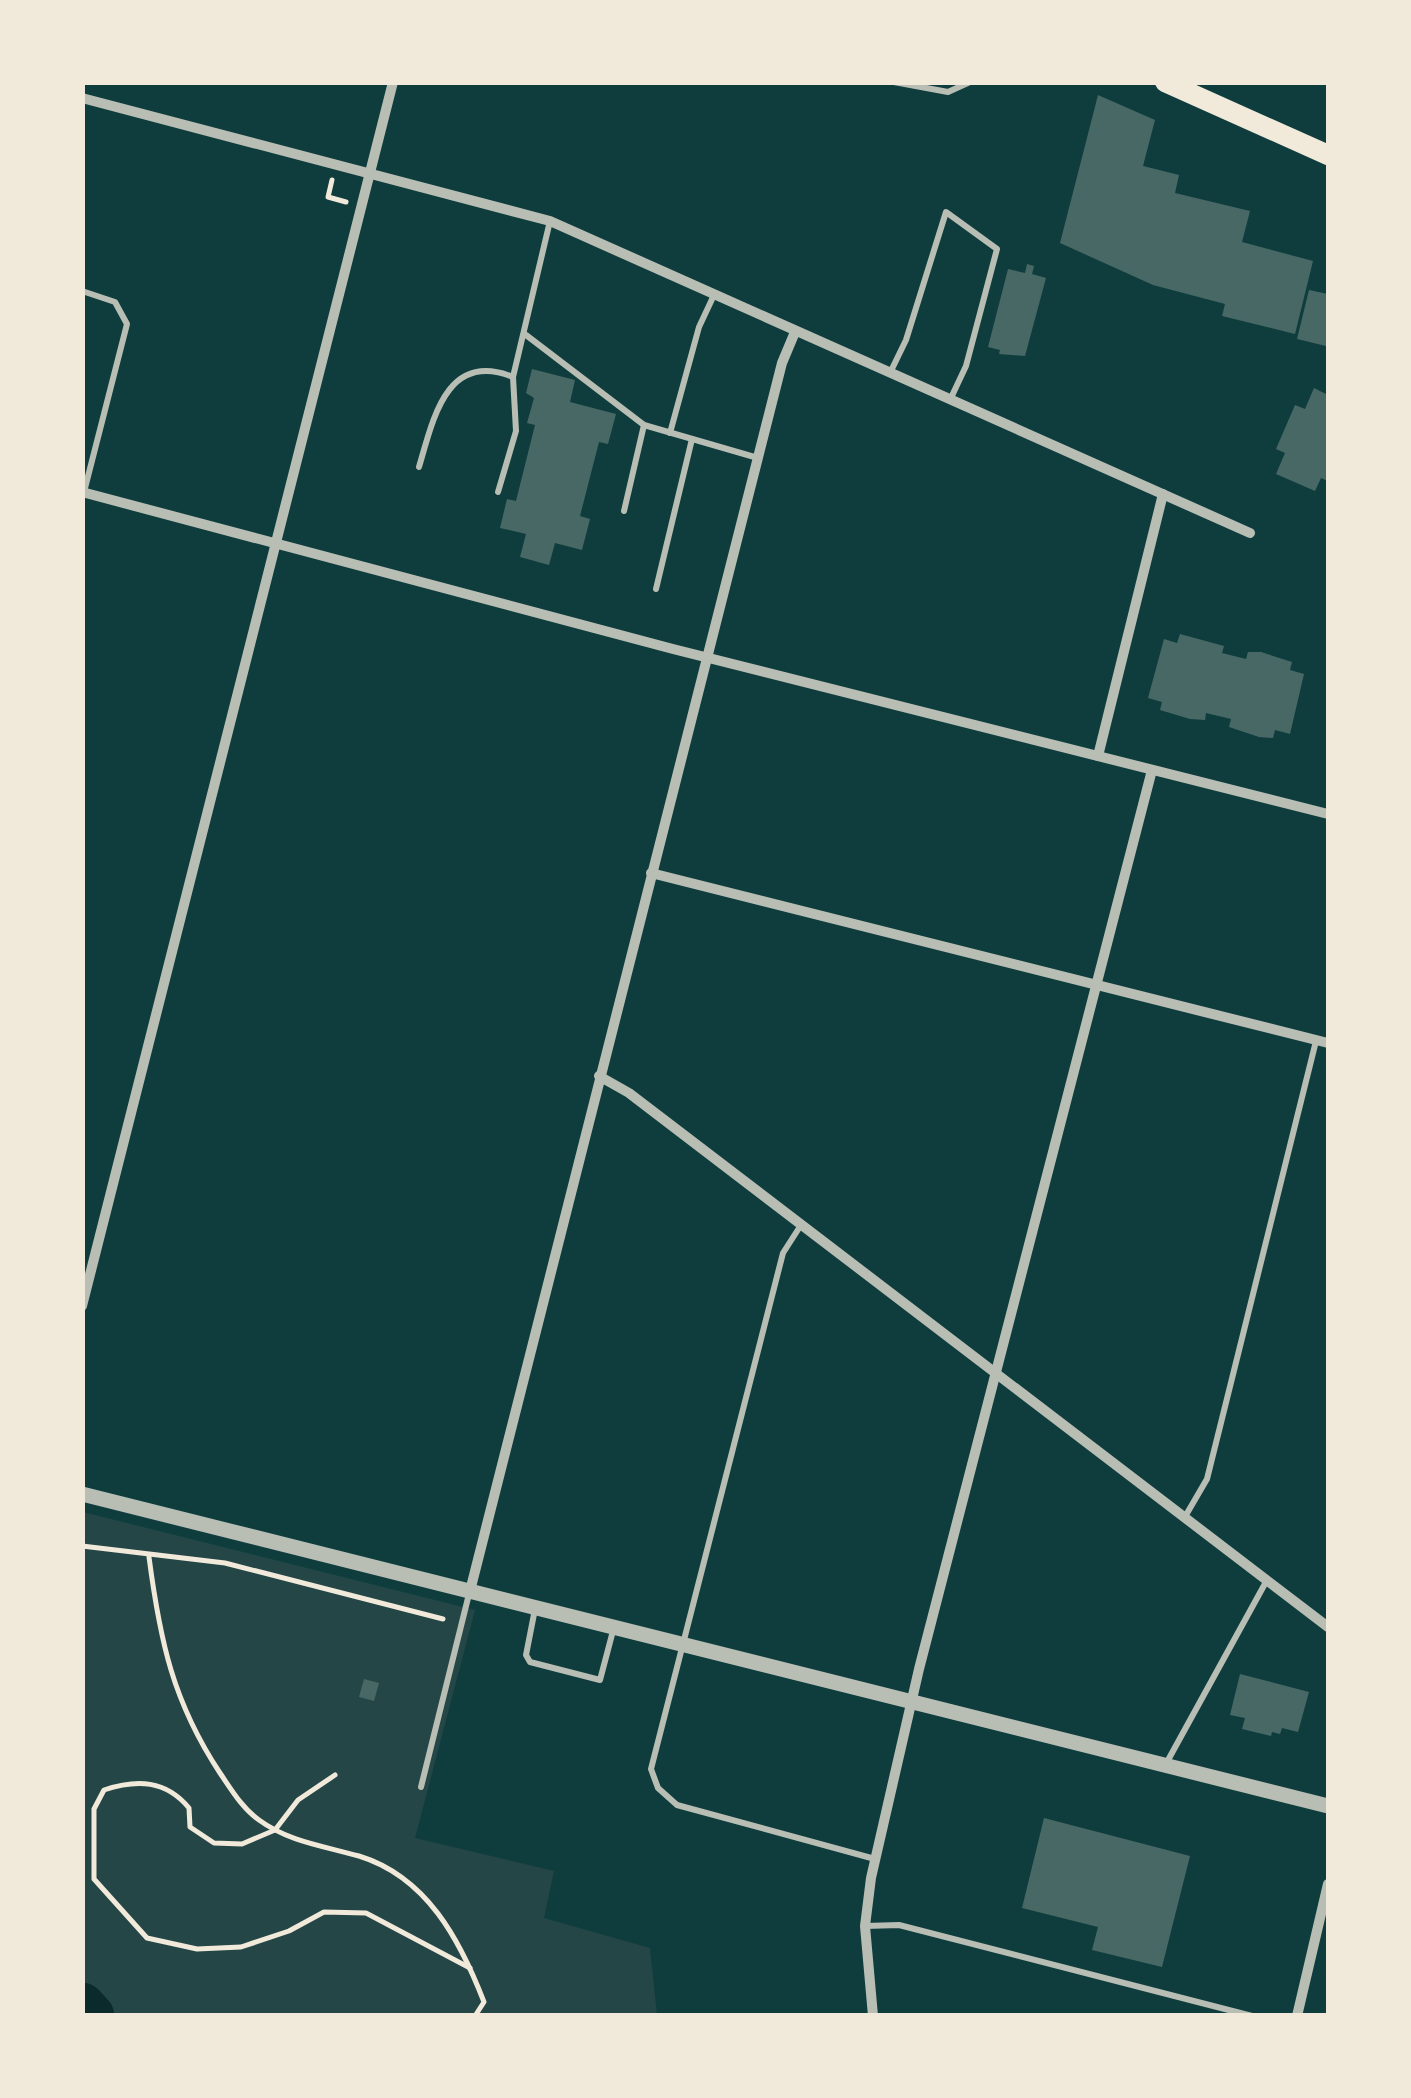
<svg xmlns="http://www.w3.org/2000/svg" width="1411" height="2098" font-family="'Fira Sans Condensed',sans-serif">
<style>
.green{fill:#244646}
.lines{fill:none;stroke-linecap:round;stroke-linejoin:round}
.river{stroke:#0a2a2b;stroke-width:45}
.building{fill:#486865}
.path{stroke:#f1e9da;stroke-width:5}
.service{stroke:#b8beb3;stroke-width:6}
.minor{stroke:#b8beb3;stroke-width:10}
.tertiary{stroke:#b8beb3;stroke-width:15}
.trunk{stroke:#f1e9da;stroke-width:20}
</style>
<rect width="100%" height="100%" fill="#0f3d3e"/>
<!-- green -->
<path class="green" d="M 83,1512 L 475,1610 L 415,1838 L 554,1871 L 544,1918 L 650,1948 L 657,2015 L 83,2016 Z"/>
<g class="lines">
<!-- river -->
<path class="river" d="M 82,2005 L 92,2016"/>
</g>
<!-- building -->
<g class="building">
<path d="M 1098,95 L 1155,120 L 1143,166 L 1179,175 L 1175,193 L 1250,211 L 1242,242 L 1313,261 L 1295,334 L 1222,316 L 1225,304 L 1153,285 L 1060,243 Z"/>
<path d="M 1027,264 L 1034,266 L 1032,274 L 1046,278 L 1025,356 L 999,354 L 1000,350 L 988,347 L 1008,269 L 1025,273 Z"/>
<path d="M 1309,290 L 1328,294 L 1326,346 L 1297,339 Z"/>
<path d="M 532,369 L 575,380 L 570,402 L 616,414 L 608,444 L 599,442 L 580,516 L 590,519 L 582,550 L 555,543 L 549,565 L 520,557 L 526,534 L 500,528 L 507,499 L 516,501 L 535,425 L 527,423 L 534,398 L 526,393 Z"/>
<path d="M 1314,388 L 1328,395 L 1328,481 L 1321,478 L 1315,491 L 1276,474 L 1285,453 L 1276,449 L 1295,405 L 1305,409 Z"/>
<path d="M 1180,634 L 1224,646 L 1222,653 L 1246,659 L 1248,652 L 1261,652 L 1292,662 L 1290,670 L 1304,674 L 1290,734 L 1275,730 L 1273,738 L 1259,737 L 1229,727 L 1231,719 L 1206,713 L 1205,720 L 1190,719 L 1160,710 L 1162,702 L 1148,698 L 1164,639 L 1177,643 Z"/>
<path d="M 1240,1674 L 1309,1692 L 1298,1732 L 1282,1728 L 1280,1734 L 1272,1732 L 1271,1736 L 1242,1729 L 1245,1718 L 1230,1715 Z"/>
<path d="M 364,1679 L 379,1683 L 374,1701 L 359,1697 Z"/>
<path d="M 1044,1818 L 1190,1856 L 1162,1967 L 1092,1950 L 1098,1927 L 1022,1908 Z"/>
</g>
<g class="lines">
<!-- path -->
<g class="path">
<path d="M 332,180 L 328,197 L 346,202"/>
<path d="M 82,1546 L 225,1563 L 443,1619"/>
<path d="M 149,1557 C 160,1641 173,1702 220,1773 C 231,1789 242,1808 259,1820 C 289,1842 324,1846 359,1856 C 427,1877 460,1940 484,2002 L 475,2016"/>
<path d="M 335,1775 L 298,1800 L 275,1830 L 242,1844 L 214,1843 L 190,1827 L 189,1808 C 166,1780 137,1779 104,1790 L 94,1809 L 94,1879 L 147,1938 L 197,1949 L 241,1947 L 289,1931 L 324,1912 L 366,1913 L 470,1968"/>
</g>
<!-- service -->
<g class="service">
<path d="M 894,82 L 948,92 L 970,82"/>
<path d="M 82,291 L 115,302 L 127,324 L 84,492"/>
<path d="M 526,335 L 644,425 L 758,458"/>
<path d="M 890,373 L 906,340 L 946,212 L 997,249 L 966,366 L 950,400"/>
<path d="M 670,433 L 699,327 L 714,295"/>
<path d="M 419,467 C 433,420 446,350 513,377"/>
<path d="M 498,492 L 516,431 L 513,377 L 550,221"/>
<path d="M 624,511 L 644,425"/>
<path d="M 656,589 L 692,439"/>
<path d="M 801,1225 L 783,1253 L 651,1769 L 658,1788 L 677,1805 L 875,1859"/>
<path d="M 1186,1515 L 1207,1479 L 1316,1041"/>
<path d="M 535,1609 L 526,1655 L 530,1662 L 600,1680 L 614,1627"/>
<path d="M 1167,1762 L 1267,1580"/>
<path d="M 421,1787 L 469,1594"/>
<path d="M 865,1926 L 899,1925 L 1252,2016"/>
</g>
<!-- minor -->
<g class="minor">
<path d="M 82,98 L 550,221 L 1250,533"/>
<path d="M 82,492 L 673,649 L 1328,814"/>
<path d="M 1098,756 L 1163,494"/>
<path d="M 651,873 L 1328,1043"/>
<path d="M 599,1076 L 629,1093 L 1328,1627"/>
<path d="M 82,1306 L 393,82"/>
<path d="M 470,1591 L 782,363 L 795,332"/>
<path d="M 873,2016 L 865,1926 L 871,1878 L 919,1669 L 1152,770"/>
<path d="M 1297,2016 L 1328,1884"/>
</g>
<!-- tertiary -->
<path class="tertiary" d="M 82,1494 L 1328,1806"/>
<!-- trunk -->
<path class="trunk" d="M 1165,82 L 1328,155"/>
</g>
<!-- border -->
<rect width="1411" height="2098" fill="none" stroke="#f1e9da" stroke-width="170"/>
</svg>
